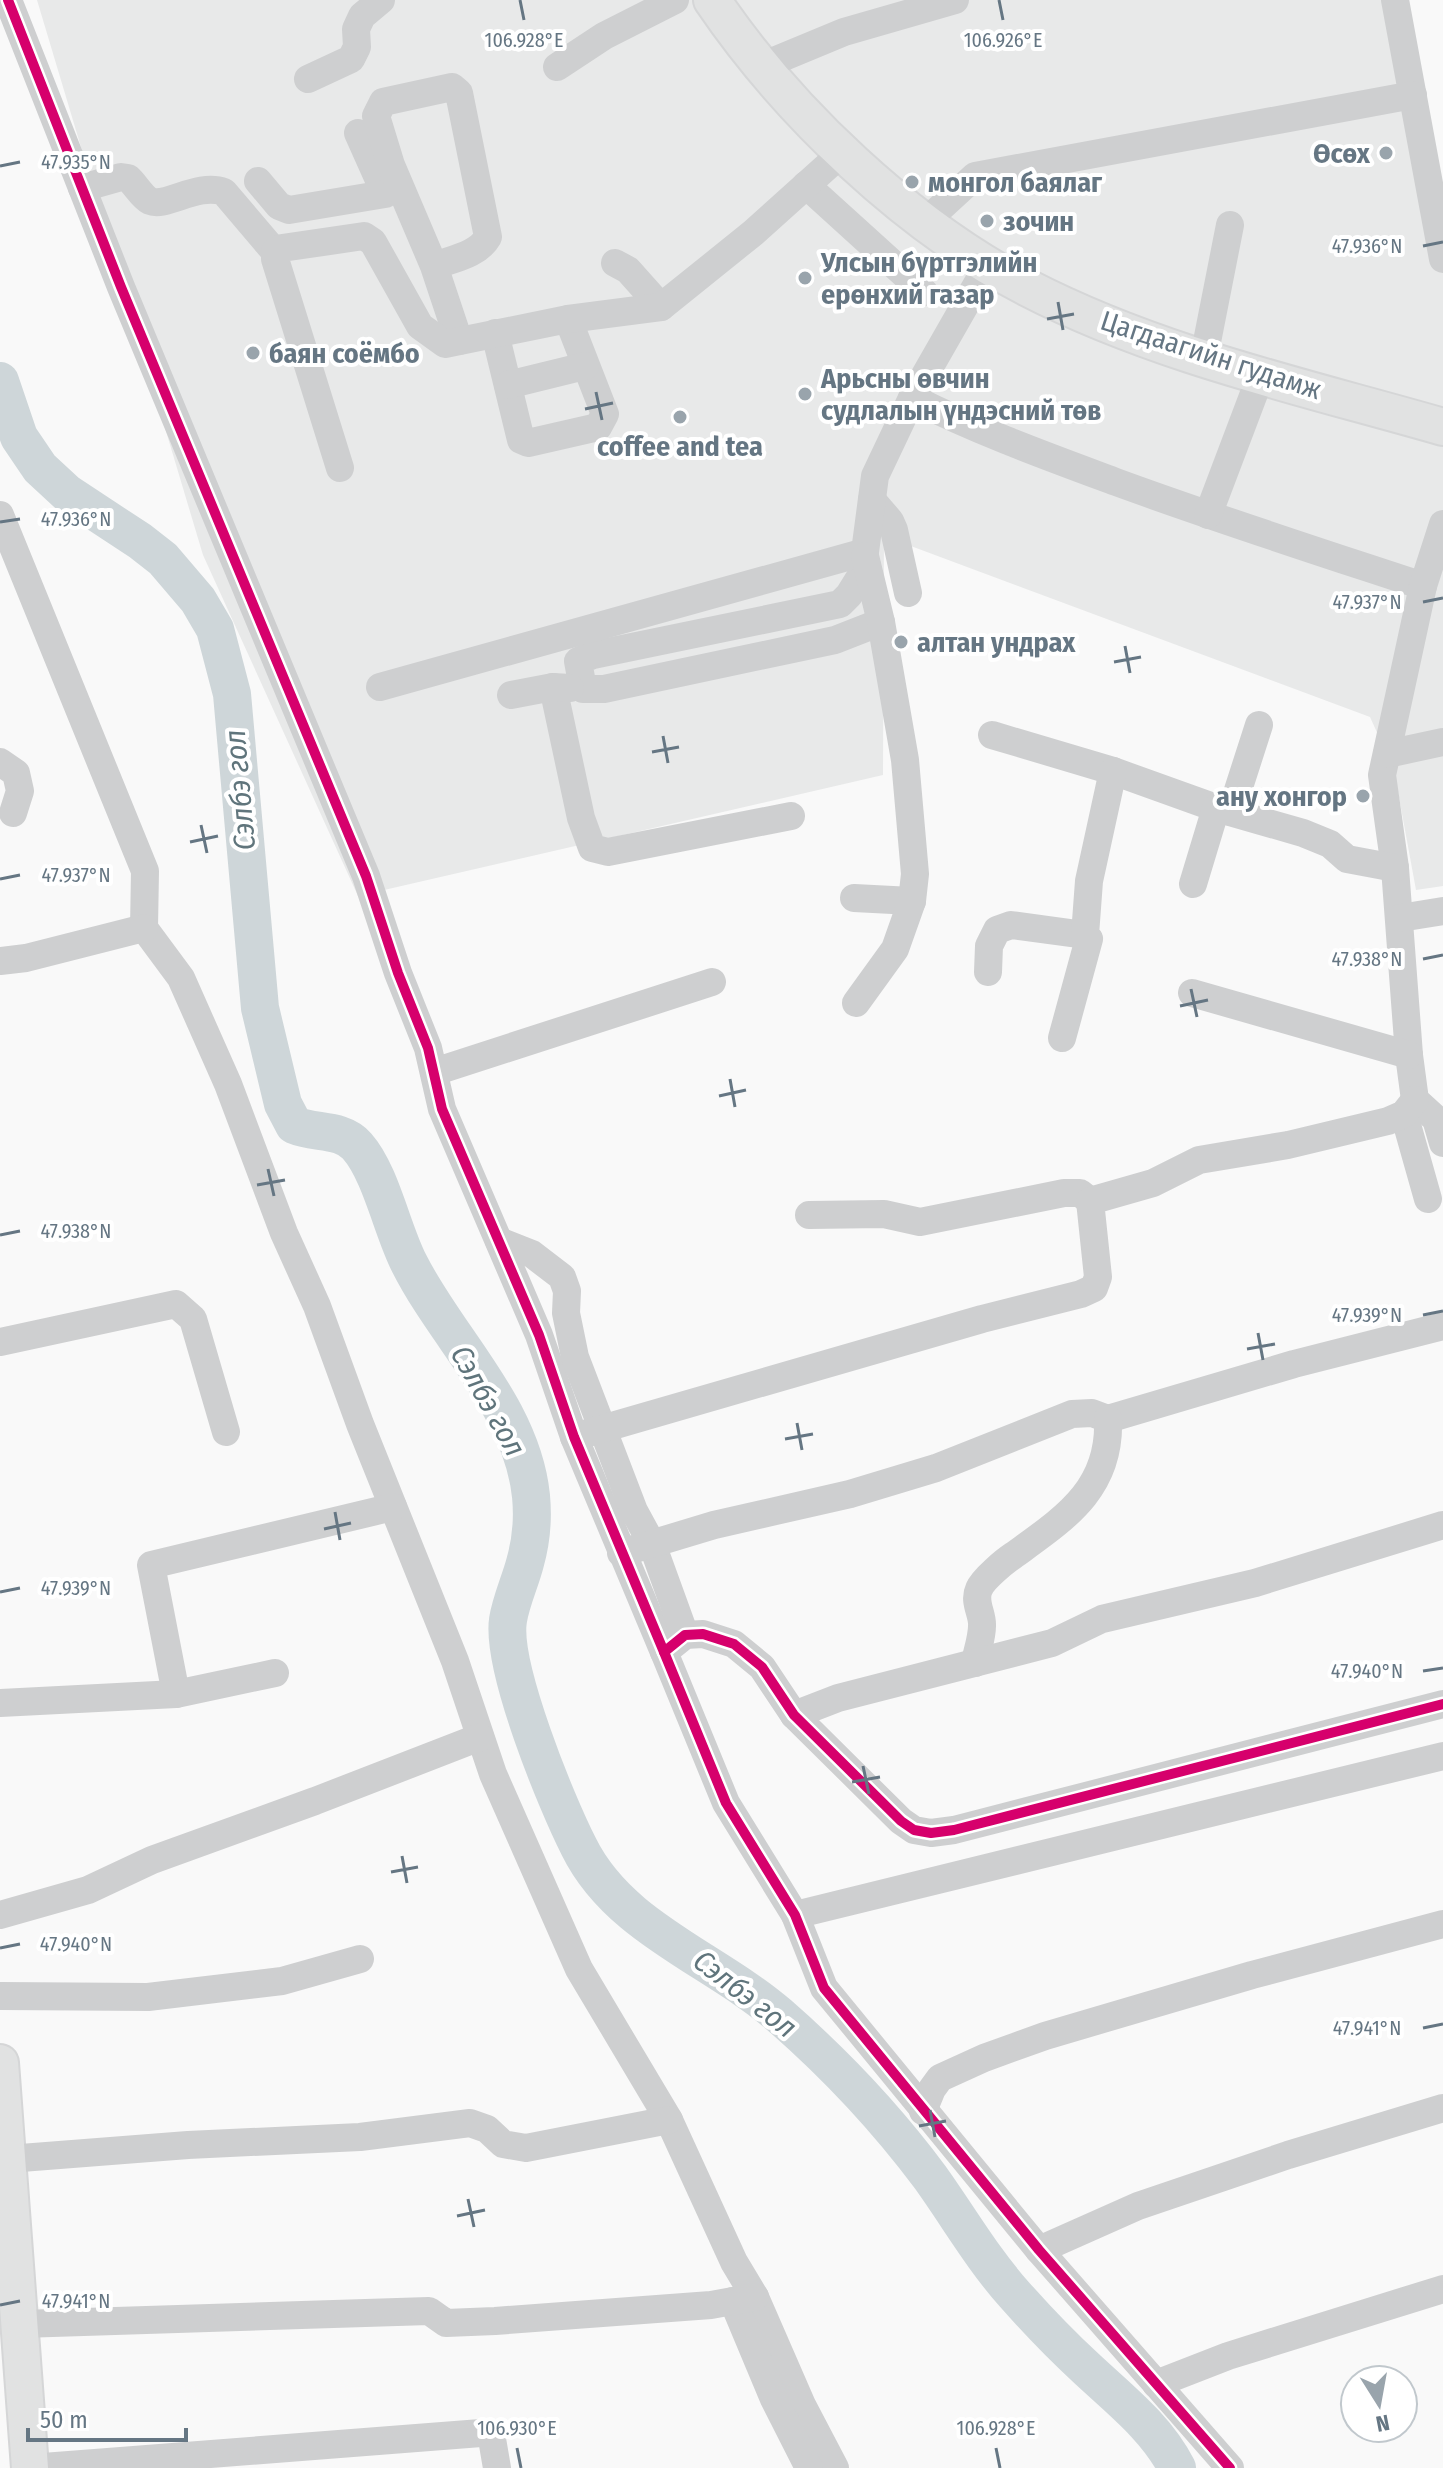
<svg xmlns="http://www.w3.org/2000/svg" width="1443" height="2468" font-family="'Fira Sans Condensed',sans-serif">
<style>
.built{fill:#e8e9e9}
.lines{fill:none;stroke-linecap:round;stroke-linejoin:round}
.river{stroke:#ced6d9;stroke-width:38}
.major-casing{stroke:#d5d6d7;stroke-width:40}
.minor{stroke:#cecfd0;stroke-width:28}
.major{stroke:#e1e2e2;stroke-width:36}
.cycleway-casing{stroke:#fff;stroke-width:15}
.cycleway{stroke:#d6006c;stroke-width:10}
.ticks{fill:none;stroke:#657683;stroke-width:3}
.poi-dot{fill:#99a4ac;stroke:#fff;stroke-width:3}
.labels{text-anchor:middle;dominant-baseline:central;stroke-width:8;stroke-linejoin:round;paint-order:stroke}
.poi-label{font-size:28px;font-weight:bold;fill:#657683;stroke:#fff;text-anchor:start}
.street-label{font-size:28px;fill:#657683;stroke:#fff}
.water-label{font-size:30px;font-style:italic;fill:#60757c;stroke:#fff}
.ticks-label{font-size:20px;text-anchor:middle;fill:#657683;stroke:#fff;stroke-width:8;stroke-linejoin:round;paint-order:stroke}
</style>
<rect width="100%" height="100%" fill="#f9f9f9"/>
<!-- built -->
<path class="built" d="M 37,0 L 1406,0 L 1443,194 L 1443,886 L 1416,890 L 1394,770 L 1370,717 L 884,536 L 883,775 L 358,896 L 203,555 Z"/>
<g class="lines">
<!-- river -->
<path class="river" d="M 0,381 L 19,437 L 40,468 L 67,493 L 140,541 L 163,559 L 198,600 L 215,629 L 232,694 L 260,1008 L 283,1104 L 294,1125 C 315,1134 341,1128 357,1146 C 381,1173 392,1230 409,1263 C 447,1339 522,1407 531,1496 C 533,1517 531,1542 525,1563 C 520,1582 511,1601 508,1620 C 501,1667 556,1802 579,1847 C 619,1928 713,1958 779,2015 C 834,2063 886,2118 930,2177 C 958,2216 982,2258 1014,2294 C 1037,2320 1061,2345 1086,2368 C 1119,2399 1156,2427 1177,2468"/>
<!-- major casing -->
<g class="major-casing">
<g id="major">
<path d="M 712,0 C 788,112 908,226 1028,288 C 1158,355 1304,387 1443,427"/>
<path d="M 0,2063 L 30,2468"/>
</g>
</g>
<!-- minor -->
<g class="minor">
<path d="M 8,0 L 121,287 L 366,876 L 398,973 L 428,1048 L 442,1109 L 539,1335 L 574,1437 L 664,1652 L 685,1635 L 703,1634 L 734,1644 L 762,1667 L 794,1715 L 901,1821 L 914,1830 L 931,1833 L 954,1830 L 1443,1704"/>
<path d="M 1395,0 L 1443,259"/>
<path d="M 762,66 L 844,32 L 955,0"/>
<path d="M 557,67 L 604,36 L 675,0"/>
<path d="M 308,79 L 351,59 L 357,47 L 356,29 L 362,16 L 381,0"/>
<path d="M 358,133 L 379,180"/>
<path d="M 258,181 L 279,206 L 289,210 L 385,194"/>
<path d="M 806,185 L 924,292"/>
<path d="M 82,188 L 121,177 L 128,178 C 135,184 142,197 150,201 C 166,208 198,182 224,192 L 275,252"/>
<path d="M 925,222 L 975,176 L 1413,95"/>
<path d="M 615,263 L 628,270 L 661,307"/>
<path d="M 434,266 C 452,259 478,255 488,237 L 459,93 L 452,87 L 383,102 L 376,116 L 391,165 L 434,266 L 459,341"/>
<path d="M 495,333 L 521,440 L 528,443 L 598,427 L 605,414 L 568,319"/>
<path d="M 1204,357 L 1230,225"/>
<path d="M 508,385 L 585,366"/>
<path d="M 912,398 C 977,431 1046,456 1116,482 C 1217,519 1320,552 1423,586"/>
<path d="M 340,468 L 275,259 L 275,252 L 282,248 L 364,236 L 373,242 L 420,326 L 445,344 L 568,319 L 661,307 L 753,233 L 842,153"/>
<path d="M 872,500 L 890,521 L 894,530 L 908,593"/>
<path d="M 0,515 L 145,871 L 144,928 L 181,978 L 228,1084 L 284,1233 L 317,1306 L 360,1424 L 455,1661 L 493,1774 L 579,1969 L 669,2120 L 734,2262 L 755,2297 L 802,2405 L 835,2468"/>
<path d="M 1208,515 L 1261,375"/>
<path d="M 1443,524 L 1423,586 L 1382,775 L 1395,868 L 1409,1055 L 1415,1100 L 1436,1119 L 1443,1143"/>
<path d="M 867,566 L 849,595 L 840,604 L 593,655 L 578,661 L 583,689 L 604,689 L 835,640 L 881,622"/>
<path d="M 380,687 L 865,552 L 875,476 L 912,398 L 988,265"/>
<path d="M 553,687 L 581,818 L 592,848 L 608,852 L 791,816"/>
<path d="M 511,695 L 553,687 L 570,688"/>
<path d="M 992,735 L 1113,771 L 1216,808 L 1303,833 L 1330,844 L 1347,859 L 1395,868"/>
<path d="M 1387,754 L 1443,742"/>
<path d="M 0,762 L 16,773 L 20,791 L 13,813"/>
<path d="M 1231,812 L 1259,725"/>
<path d="M 1193,884 L 1216,808"/>
<path d="M 854,898 L 912,901"/>
<path d="M 1400,918 L 1443,911"/>
<path d="M 0,961 L 26,958 L 144,928"/>
<path d="M 988,972 L 989,946 L 997,930 L 1011,925 L 1085,935"/>
<path d="M 1192,993 L 1409,1055"/>
<path d="M 856,1003 L 895,949 L 912,901 L 915,874 L 905,760 L 881,622 L 865,556"/>
<path d="M 1062,1038 L 1089,939 L 1085,935 L 1089,881 L 1113,771"/>
<path d="M 434,1072 L 712,982"/>
<path d="M 1404,1114 L 1428,1199"/>
<path d="M 809,1215 L 884,1214 L 920,1222 L 1064,1193 L 1080,1193 L 1090,1201"/>
<path d="M 499,1241 L 532,1254 L 562,1277 L 567,1291 L 566,1313 L 575,1357 L 634,1511 L 652,1544 L 685,1635"/>
<path d="M 0,1342 L 176,1304 L 193,1319 L 226,1432"/>
<path d="M 574,1437 L 982,1319 L 1081,1294 L 1094,1288 L 1098,1277 L 1090,1201 L 1153,1183 L 1199,1160 L 1288,1145 L 1388,1121 L 1404,1114 L 1415,1100"/>
<path d="M 621,1553 L 714,1525 L 850,1494 L 936,1468 L 1072,1414 L 1092,1413 L 1108,1419 L 1294,1364 L 1443,1326"/>
<path d="M 664,1652 L 726,1803 L 795,1915 L 824,1988 L 1039,2250 L 1230,2468"/>
<path d="M 975,1663 C 977,1651 982,1638 982,1626 C 983,1614 973,1602 979,1589 C 983,1579 1005,1561 1014,1555 C 1065,1518 1111,1489 1108,1419"/>
<path d="M 176,1694 L 151,1565 L 393,1507"/>
<path d="M 0,1703 L 176,1694 L 275,1673"/>
<path d="M 794,1715 L 838,1698 L 1052,1643 L 1102,1619 L 1255,1583 L 1443,1525"/>
<path d="M 0,1915 L 88,1890 L 152,1860 L 315,1801 L 480,1737"/>
<path d="M 795,1915 L 1443,1756"/>
<path d="M 0,1996 L 148,1997 L 282,1981 L 360,1959"/>
<path d="M 923,2111 L 932,2089 L 940,2078 L 984,2058 L 1045,2036 L 1252,1975 L 1443,1924"/>
<path d="M 8,2159 L 188,2145 L 360,2137 L 470,2123 L 487,2129 L 503,2144 L 526,2148 L 669,2120"/>
<path d="M 1039,2250 L 1138,2206 L 1288,2155 L 1443,2108"/>
<path d="M 733,2301 L 774,2399 L 809,2468"/>
<path d="M 21,2324 L 429,2311 L 446,2323 L 495,2321 L 711,2305 L 755,2297"/>
<path d="M 1156,2384 L 1228,2356 L 1443,2289"/>
<path d="M 30,2468 L 481,2433 L 491,2433 L 497,2468"/>
</g>
<!-- major -->
<use href="#major" class="major"/>
<!-- cycleway casing -->
<g class="cycleway-casing">
<g id="cycleway">
<path d="M 8,0 L 121,287 L 366,876 L 398,973 L 428,1048 L 442,1109 L 539,1335 L 574,1437 L 664,1652 L 685,1635 L 703,1634 L 734,1644 L 762,1667 L 794,1715 L 901,1821 L 914,1830 L 931,1833 L 954,1830 L 1443,1704"/>
<path d="M 664,1652 L 726,1803 L 795,1915 L 824,1988 L 1039,2250 L 1230,2468"/>
</g>
</g>
<!-- cycleway -->
<use href="#cycleway" class="cycleway"/>
</g>
<!-- ticks -->
<path class="ticks" d="M 520,0 L 524,20M 999,0 L 1003,20M 0,166 L 20,162M 1423,246 L 1443,242M 1058,302 L 1063,330M 1047,319 L 1074,314M 596,392 L 602,420M 585,409 L 613,403M 0,522 L 20,519M 1423,602 L 1443,598M 1125,646 L 1130,673M 1114,662 L 1141,657M 663,736 L 668,763M 652,752 L 679,747M 201,825 L 207,853M 190,842 L 218,836M 0,879 L 20,875M 1423,959 L 1443,955M 1191,989 L 1197,1017M 1180,1006 L 1208,1000M 730,1079 L 735,1107M 719,1096 L 746,1090M 268,1169 L 274,1196M 257,1185 L 285,1180M 0,1235 L 20,1231M 1423,1315 L 1443,1311M 1258,1333 L 1263,1360M 1247,1349 L 1275,1344M 797,1423 L 802,1450M 785,1439 L 813,1434M 335,1512 L 340,1540M 324,1529 L 351,1523M 0,1592 L 20,1588M 1423,1671 L 1443,1668M 863,1766 L 869,1794M 852,1782 L 880,1777M 402,1856 L 407,1883M 391,1872 L 418,1867M 0,1948 L 20,1944M 1423,2028 L 1443,2024M 930,2110 L 935,2137M 919,2126 L 946,2121M 468,2199 L 474,2227M 457,2216 L 485,2210M 0,2305 L 20,2301M 517,2448 L 521,2468M 996,2448 L 1000,2468"/>
<!-- markers -->
<g class="poi-dot">
<circle cx="1386" cy="153" r="8"/>
<circle cx="912" cy="182" r="8"/>
<circle cx="987" cy="221" r="8"/>
<circle cx="805" cy="278" r="8"/>
<circle cx="253" cy="353" r="8"/>
<circle cx="805" cy="394" r="8"/>
<circle cx="680" cy="417" r="8"/>
<circle cx="901" cy="642" r="8"/>
<circle cx="1363" cy="796" r="8"/>
</g>
<g class="labels">
<!-- poi labels -->
<g class="poi-label">
<text x="1370" y="153" text-anchor="end">Өсөх</text>
<text x="928" y="182">монгол баялаг</text>
<text x="1003" y="221">зочин</text>
<text x="821" y="262">Улсын бүртгэлийн<tspan x="821" dy="32">ерөнхий газар</tspan></text>
<text x="269" y="353">баян соёмбо</text>
<text x="821" y="378">Арьсны өвчин<tspan x="821" dy="32">судлалын үндэсний төв</tspan></text>
<text x="680" y="446" text-anchor="middle">coffee and tea</text>
<text x="917" y="642">алтан ундрах</text>
<text x="1347" y="796" text-anchor="end">ану хонгор</text>
</g>
<!-- street labels -->
<g class="street-label">
<text transform="translate(1211 355) rotate(18)">Цагдаагийн гудамж</text>
</g>
<!-- water labels -->
<g class="water-label">
<text transform="translate(240 790) rotate(-95)">Сэлбэ гол</text>
<text transform="translate(488 1401) rotate(61)">Сэлбэ гол</text>
<text transform="translate(745 1994) rotate(38)">Сэлбэ гол</text>
</g>
</g>
<g class="ticks-label">
<text x="524" y="47">106.928°E</text>
<text x="1003" y="47">106.926°E</text>
<text x="76" y="169">47.935°N</text>
<text x="1367" y="253">47.936°N</text>
<text x="76" y="526">47.936°N</text>
<text x="1367" y="609">47.937°N</text>
<text x="76" y="882">47.937°N</text>
<text x="1367" y="966">47.938°N</text>
<text x="76" y="1238">47.938°N</text>
<text x="1367" y="1322">47.939°N</text>
<text x="76" y="1595">47.939°N</text>
<text x="1367" y="1678">47.940°N</text>
<text x="76" y="1951">47.940°N</text>
<text x="1367" y="2035">47.941°N</text>
<text x="76" y="2308">47.941°N</text>
<text x="517" y="2435">106.930°E</text>
<text x="996" y="2435">106.928°E</text>
</g>
<!-- north arrow -->
<g transform="translate(1379 2404) rotate(169)"><circle r="38" fill="#ffffff" stroke="#c1c8cd" stroke-width="2"/>
<path d="M0-6L14 30L0 20L-14 30Z" fill="#99a4ac"/>
<text y="-12" font-size="22" font-weight="bold" text-anchor="middle" fill="#657683">N</text>
</g>
<!-- scale -->
<path d="M28 2428v12h158v-12" fill="none" stroke="#657683" stroke-width="4"/>
<text x="40" y="2428" font-size="24" fill="#657683" stroke="#ffffff" stroke-width="6" paint-order="stroke">50 m</text>
</svg>
